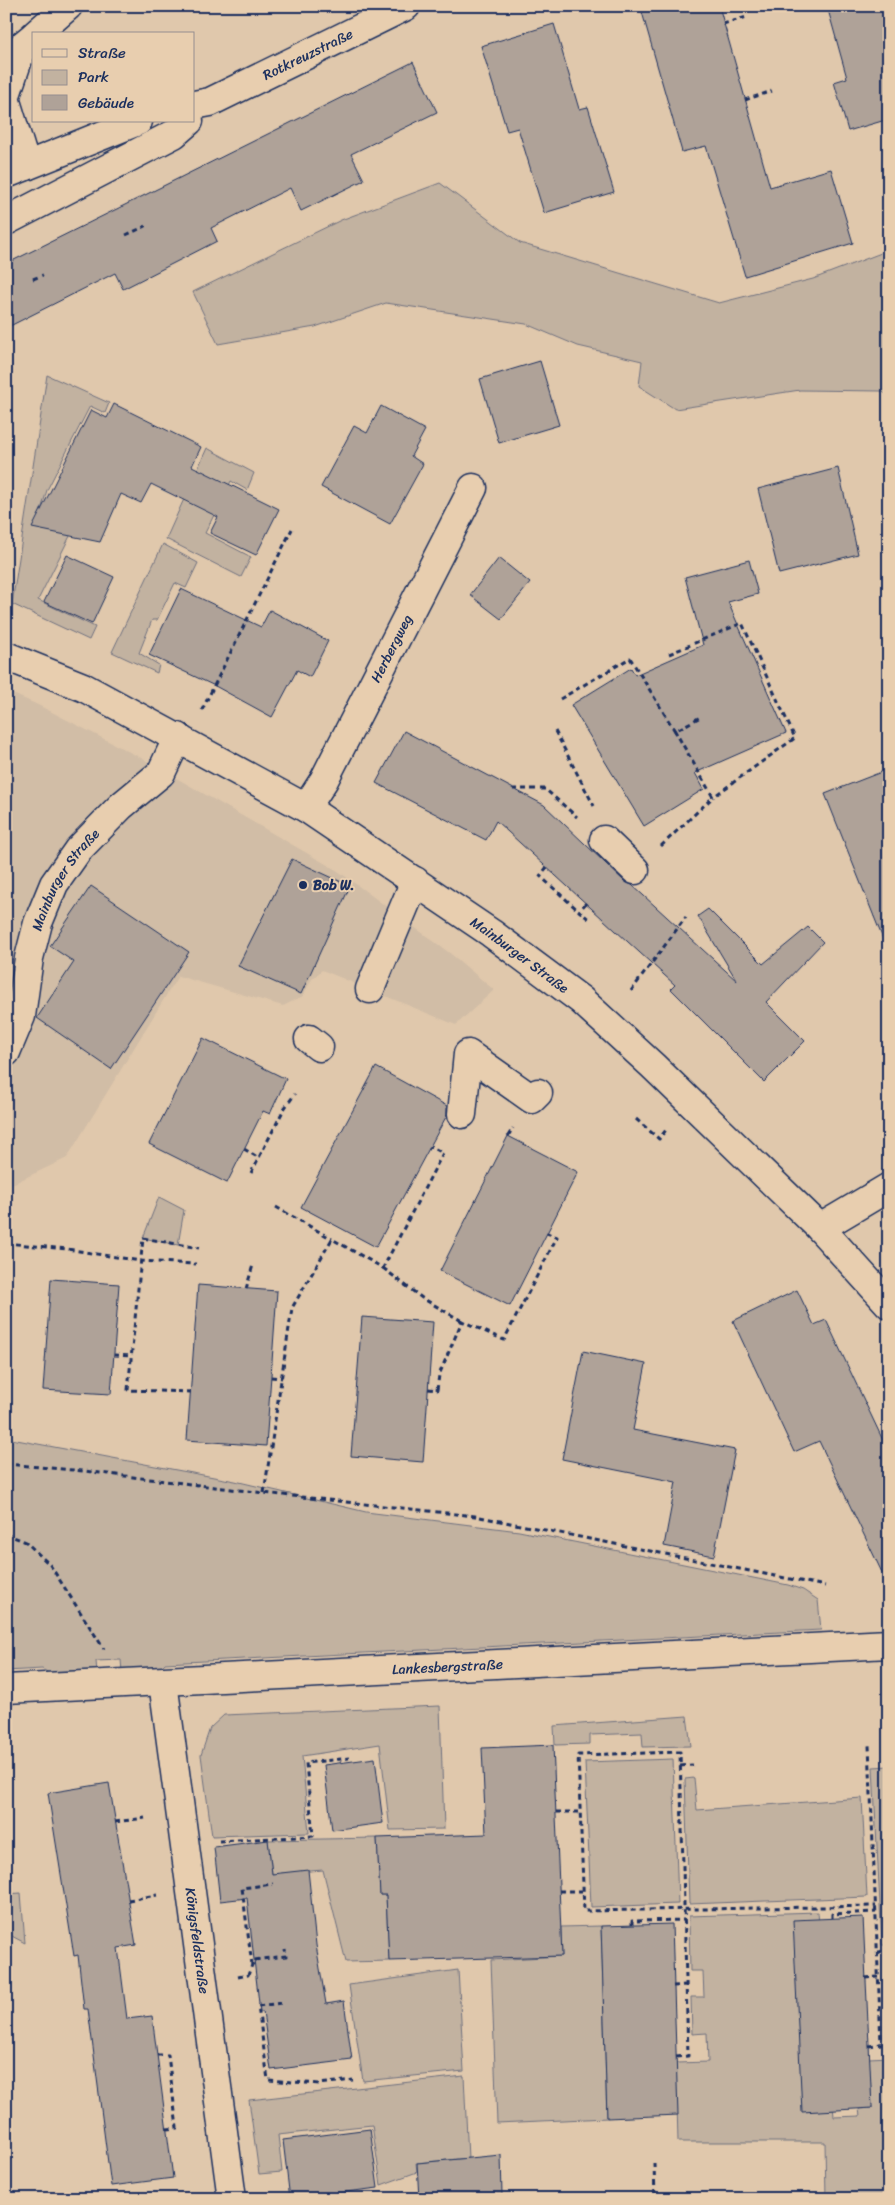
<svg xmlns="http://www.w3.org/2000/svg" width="895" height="2205" font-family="Sriracha,sans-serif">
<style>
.built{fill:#d1bda6}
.green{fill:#c2b2a0;stroke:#6e707f}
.building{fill:#afa298;stroke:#1b2f5e}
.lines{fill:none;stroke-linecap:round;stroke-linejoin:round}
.minor-casing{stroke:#1b2f5e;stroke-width:31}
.major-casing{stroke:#1b2f5e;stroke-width:31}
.path{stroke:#1b2f5e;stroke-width:3;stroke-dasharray:5 4;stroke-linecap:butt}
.minor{stroke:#e8ceaf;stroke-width:28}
.major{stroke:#e8ceaf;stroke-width:28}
.poi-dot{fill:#1b2f5e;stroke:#e8ceaf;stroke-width:2}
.labels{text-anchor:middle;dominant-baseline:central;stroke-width:4;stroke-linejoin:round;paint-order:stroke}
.street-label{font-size:14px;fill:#1b2f5e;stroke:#e8ceaf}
.poi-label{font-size:14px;font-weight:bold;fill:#1b2f5e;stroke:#e8ceaf;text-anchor:start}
</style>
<rect width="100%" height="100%" fill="#e0c8ac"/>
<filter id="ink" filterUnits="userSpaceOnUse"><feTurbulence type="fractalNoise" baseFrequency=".02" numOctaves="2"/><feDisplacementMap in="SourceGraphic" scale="10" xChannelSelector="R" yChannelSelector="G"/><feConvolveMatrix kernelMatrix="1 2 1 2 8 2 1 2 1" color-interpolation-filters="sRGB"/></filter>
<g filter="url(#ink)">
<!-- built -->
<path class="built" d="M 6,691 L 38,705 L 145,760 L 338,871 L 451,954 L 494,990 L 456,1025 L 322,970 L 312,979 L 303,996 L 283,1006 L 178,976 L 67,1158 L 6,1187 Z"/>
<!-- green -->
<g class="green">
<path d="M 440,183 L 520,243 L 719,303 L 813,279 L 889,250 L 889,396 L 881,391 L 800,390 L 675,409 L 639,386 L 642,361 L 578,346 L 526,324 L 386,303 L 315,327 L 218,344 L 193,292 L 341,220 Z"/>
<path d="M 47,375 L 109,403 L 105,413 L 90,406 L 47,490 L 39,517 L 72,532 L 38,600 L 95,627 L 89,640 L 12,604 Z"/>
<path d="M 207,448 L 254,473 L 247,490 L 231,481 L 205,533 L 251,557 L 241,577 L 166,539 Z"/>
<path d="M 163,544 L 198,563 L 186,588 L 175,583 L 157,620 L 152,620 L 139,653 L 159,665 L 157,673 L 112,652 Z"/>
<path d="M 159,1197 L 184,1210 L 178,1245 L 143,1238 Z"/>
<path d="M 6,1438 L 235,1481 L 366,1512 L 519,1531 L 788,1585 L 803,1590 L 818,1600 L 821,1630 L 165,1663 L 158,1671 L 122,1672 L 121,1660 L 96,1661 L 97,1673 L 53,1675 L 42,1669 L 6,1671 Z"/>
<path d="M 440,1706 L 444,1829 L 390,1830 L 380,1744 L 302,1756 L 309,1833 L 212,1836 L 201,1755 L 210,1728 L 224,1715 Z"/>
<path d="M 687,1716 L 691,1746 L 643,1747 L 642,1733 L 590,1735 L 590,1744 L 555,1745 L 554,1726 Z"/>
<path d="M 673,1759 L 678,1904 L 591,1907 L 585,1762 Z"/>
<path d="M 889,1766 L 889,1945 L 882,1945 L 873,1767 Z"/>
<path d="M 694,1778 L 697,1810 L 862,1798 L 867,1897 L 689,1904 L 685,1779 Z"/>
<path d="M 377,1838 L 380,1895 L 386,1895 L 389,1961 L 346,1962 L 323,1870 L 272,1874 L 268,1840 Z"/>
<path d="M 21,1893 L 25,1943 L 6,1933 L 6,1894 Z"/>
<path d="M 818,1912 L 834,2117 L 860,2116 L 859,2109 L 872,2108 L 869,2058 L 889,2057 L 889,2149 L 886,2150 L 887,2199 L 826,2199 L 825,2142 L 678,2142 L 676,2063 L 708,2062 L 707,2033 L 692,2034 L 691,1997 L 704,1997 L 703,1971 L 690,1971 L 689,1916 Z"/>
<path d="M 601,1926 L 607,2118 L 497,2123 L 491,1960 L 562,1956 L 561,1927 Z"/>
<path d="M 458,1970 L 464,2071 L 363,2081 L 349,1985 Z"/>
<path d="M 464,2076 L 468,2158 L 416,2163 L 417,2172 L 381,2185 L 372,2125 L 278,2135 L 282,2172 L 259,2174 L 249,2100 Z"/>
</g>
<!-- building -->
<g class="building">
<path d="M 663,6 L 719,6 L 770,187 L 831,169 L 853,243 L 745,276 L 706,146 L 682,152 L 642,12 Z"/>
<path d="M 827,6 L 889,6 L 889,119 L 848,131 L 834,82 L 847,78 Z"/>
<path d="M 554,24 L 579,109 L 588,107 L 614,192 L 544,213 L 518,128 L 507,131 L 481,46 Z"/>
<path d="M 413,62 L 437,112 L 351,154 L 364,180 L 301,211 L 290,188 L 211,228 L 217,241 L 123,289 L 115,273 L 6,328 L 6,264 Z"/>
<path d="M 540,361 L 559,425 L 499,443 L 480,379 Z"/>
<path d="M 114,404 L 201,447 L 192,466 L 279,509 L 256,555 L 210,533 L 218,517 L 151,484 L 141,503 L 121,494 L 100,542 L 32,528 L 91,410 L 107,418 Z"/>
<path d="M 381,406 L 425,430 L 411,456 L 423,464 L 390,524 L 321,487 L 354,426 L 367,433 Z"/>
<path d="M 838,468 L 858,554 L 779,574 L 758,489 Z"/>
<path d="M 67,555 L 114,577 L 92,624 L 44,602 Z"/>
<path d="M 499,558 L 530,583 L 501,619 L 470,595 Z"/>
<path d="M 749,560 L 758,594 L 728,602 L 786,733 L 695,773 L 704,789 L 644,826 L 571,705 L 631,668 L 635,675 L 703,645 L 685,577 Z"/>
<path d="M 181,589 L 261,627 L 270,610 L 328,641 L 310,677 L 297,670 L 272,717 L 217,687 L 149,655 Z"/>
<path d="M 404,731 L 544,805 L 624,881 L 632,885 L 737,981 L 698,916 L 708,909 L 763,964 L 808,927 L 823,942 L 766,1002 L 805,1041 L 764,1082 L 671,989 L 675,985 L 496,821 L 486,840 L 376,783 Z"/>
<path d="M 889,769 L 889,949 L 887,949 L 825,794 Z"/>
<path d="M 292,859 L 350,886 L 301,994 L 238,966 Z"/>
<path d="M 91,886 L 189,952 L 111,1069 L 37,1018 L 74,962 L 50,946 Z"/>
<path d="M 203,1038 L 286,1079 L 270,1114 L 263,1111 L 227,1183 L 149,1144 Z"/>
<path d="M 376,1067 L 447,1106 L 447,1115 L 376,1247 L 301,1207 Z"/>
<path d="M 508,1136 L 578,1172 L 510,1306 L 440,1271 Z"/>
<path d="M 51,1279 L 119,1284 L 111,1394 L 43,1390 Z"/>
<path d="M 198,1285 L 277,1291 L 266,1446 L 187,1440 Z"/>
<path d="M 797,1290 L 814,1325 L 826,1320 L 889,1453 L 889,1587 L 819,1441 L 794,1452 L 733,1321 Z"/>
<path d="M 362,1317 L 433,1322 L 423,1462 L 351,1456 Z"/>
<path d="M 583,1351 L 646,1364 L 633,1430 L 735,1450 L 714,1556 L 664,1546 L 676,1482 L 562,1459 Z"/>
<path d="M 553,1745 L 562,1956 L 389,1961 L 386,1895 L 380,1895 L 377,1838 L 486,1834 L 482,1748 Z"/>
<path d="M 375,1758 L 383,1823 L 332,1830 L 324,1765 Z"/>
<path d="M 109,1783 L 136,1945 L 118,1948 L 127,2019 L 152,2016 L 173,2178 L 111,2186 L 88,2009 L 84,2009 L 78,1955 L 74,1956 L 48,1793 Z"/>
<path d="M 268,1840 L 272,1874 L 308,1870 L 316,1945 L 326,2004 L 344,2001 L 352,2060 L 271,2070 L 263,2012 L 260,2012 L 247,1898 L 220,1901 L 214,1847 Z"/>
<path d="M 863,1917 L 872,2108 L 802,2112 L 793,1920 Z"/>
<path d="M 672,1924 L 678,2115 L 607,2118 L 601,1926 Z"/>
<path d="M 370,2129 L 378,2188 L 290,2199 L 283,2140 Z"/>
<path d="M 501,2155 L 502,2195 L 472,2195 L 472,2199 L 419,2199 L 417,2163 Z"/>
</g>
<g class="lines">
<!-- minor casing -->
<g class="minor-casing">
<g id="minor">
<path d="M 36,34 L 68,6"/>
<path d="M 6,95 L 23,45 L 34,36"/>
<path d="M 6,101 L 26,166"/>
<path id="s1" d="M 194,105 L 210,102 L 406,6"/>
<path d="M 6,174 L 138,121"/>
<path d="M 6,221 L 174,134 L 189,121"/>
<path id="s2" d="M 306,808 L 324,780 L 473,488"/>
<path d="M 604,840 L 635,870"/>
<path d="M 370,989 L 415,881"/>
<path d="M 309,1039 L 319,1047"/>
<path id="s3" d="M 6,1052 L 21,1016 L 29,958 L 38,923 L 54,884 L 78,850 L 121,806 L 161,773 L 178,737"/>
<path d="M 462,1114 L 468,1054 L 532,1099 L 538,1093"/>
<path d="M 820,1228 L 889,1187"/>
<path id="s4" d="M 163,1682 L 232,2199"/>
<path id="s5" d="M 6,1689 L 889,1644"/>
</g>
</g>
<!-- major casing -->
<g class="major-casing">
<g id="major">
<path id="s6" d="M 6,656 L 83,687 L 306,808 L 491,933 L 581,1000 L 653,1066 L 820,1228 L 889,1304"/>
</g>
</g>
<!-- path -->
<g class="path">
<path d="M 723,24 L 747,17"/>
<path d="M 745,100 L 772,91"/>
<path d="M 126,235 L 146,226"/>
<path d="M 33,279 L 43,275"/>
<path d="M 669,654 L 742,623 L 795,738 L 713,797"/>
<path d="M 560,699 L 630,658 L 675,731 L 702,716"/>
<path d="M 202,710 L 292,529"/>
<path d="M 555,731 L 594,806"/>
<path d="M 513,789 L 545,789 L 577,817"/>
<path d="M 661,846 L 713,797 L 675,731 L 670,733"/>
<path d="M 547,867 L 540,876 L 579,911"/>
<path d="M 586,903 L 579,911 L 591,921"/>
<path d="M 631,991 L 686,917"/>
<path d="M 636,1119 L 659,1139 L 666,1130"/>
<path d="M 508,1136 L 513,1128"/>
<path d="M 244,1149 L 259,1158"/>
<path d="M 251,1173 L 284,1109 L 295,1094"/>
<path d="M 276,1207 L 332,1239"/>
<path d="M 6,1243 L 67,1249 L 140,1261 L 196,1264"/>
<path d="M 383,1268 L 422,1298 L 462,1321"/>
<path d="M 246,1289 L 253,1265"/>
<path d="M 114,1355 L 131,1356"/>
<path d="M 271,1377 L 282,1378"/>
<path d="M 428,1389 L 437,1390 L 439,1375 L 462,1321 L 504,1340 L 557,1237 L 547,1233"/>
<path d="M 191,1392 L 128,1390 L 143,1238 L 199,1248"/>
<path d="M 6,1464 L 84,1471 L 264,1493 L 475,1516 L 825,1586"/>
<path d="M 264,1493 L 292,1308 L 332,1239 L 383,1268 L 443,1153 L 430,1146"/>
<path d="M 6,1534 L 26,1542 L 50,1565 L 104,1649"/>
<path d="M 680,1766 L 693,1765"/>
<path d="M 556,1812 L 581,1812"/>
<path d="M 115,1822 L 145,1818"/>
<path d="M 219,1841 L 313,1836 L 306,1763 L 349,1758"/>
<path d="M 559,1891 L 583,1891"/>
<path d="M 128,1900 L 157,1895"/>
<path d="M 832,1918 L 832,1914 L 876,1912"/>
<path d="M 632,1925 L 632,1921 L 685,1920"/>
<path d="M 877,1952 L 889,1951"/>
<path d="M 252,1965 L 242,1888 L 273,1884"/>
<path d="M 238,1977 L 248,1975 L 254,1960 L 286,1956 L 285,1949"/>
<path d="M 865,1978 L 878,1977"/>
<path d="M 673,1986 L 687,1985"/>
<path d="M 281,2003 L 258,2006 L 268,2080 L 319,2084 L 353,2080"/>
<path d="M 869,2046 L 881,2044 L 869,1745"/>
<path d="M 157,2055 L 168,2055 L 177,2128 L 166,2129"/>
<path d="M 676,2057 L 688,2056 L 680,1752 L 578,1755 L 584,1911 L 876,1906"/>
<path d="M 654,2163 L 655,2199"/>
</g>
<!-- minor -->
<use href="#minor" class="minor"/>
<!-- major -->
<use href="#major" class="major"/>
</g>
</g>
<!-- markers -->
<circle class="poi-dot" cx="303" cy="885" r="5"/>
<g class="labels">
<!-- street labels -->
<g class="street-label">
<text stroke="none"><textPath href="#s1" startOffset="125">Rotkreuzstraße</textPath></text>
<text stroke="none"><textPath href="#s2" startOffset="181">Herbergweg</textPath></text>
<text stroke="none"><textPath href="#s3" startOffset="185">Mainburger Straße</textPath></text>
<text stroke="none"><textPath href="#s6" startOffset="596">Mainburger Straße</textPath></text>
<text stroke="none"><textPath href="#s5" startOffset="442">Lankesbergstraße</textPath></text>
<text stroke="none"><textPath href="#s4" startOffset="261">Königsfeldstraße</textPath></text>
</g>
<!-- poi labels -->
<g class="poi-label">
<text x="313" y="885">Bob W.</text>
</g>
</g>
<!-- margin -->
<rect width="895" height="2205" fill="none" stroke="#e8ceaf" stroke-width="25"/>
<rect x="12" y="12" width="870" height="2180" fill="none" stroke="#1b2f5e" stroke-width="2" filter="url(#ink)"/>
<!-- legend -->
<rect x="32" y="32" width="162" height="90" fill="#e8ceaf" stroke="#968e8f"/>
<rect x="42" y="49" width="25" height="8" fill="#e8ceaf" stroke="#968e8f"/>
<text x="78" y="58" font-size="15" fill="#1b2f5e">Straße</text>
<rect x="42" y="70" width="25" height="15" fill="#c2b2a0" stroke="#968e8f"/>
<text x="78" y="82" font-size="15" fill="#1b2f5e">Park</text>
<rect x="42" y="95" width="25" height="15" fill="#afa298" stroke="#968e8f"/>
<text x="78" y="108" font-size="15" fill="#1b2f5e">Gebäude</text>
</svg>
